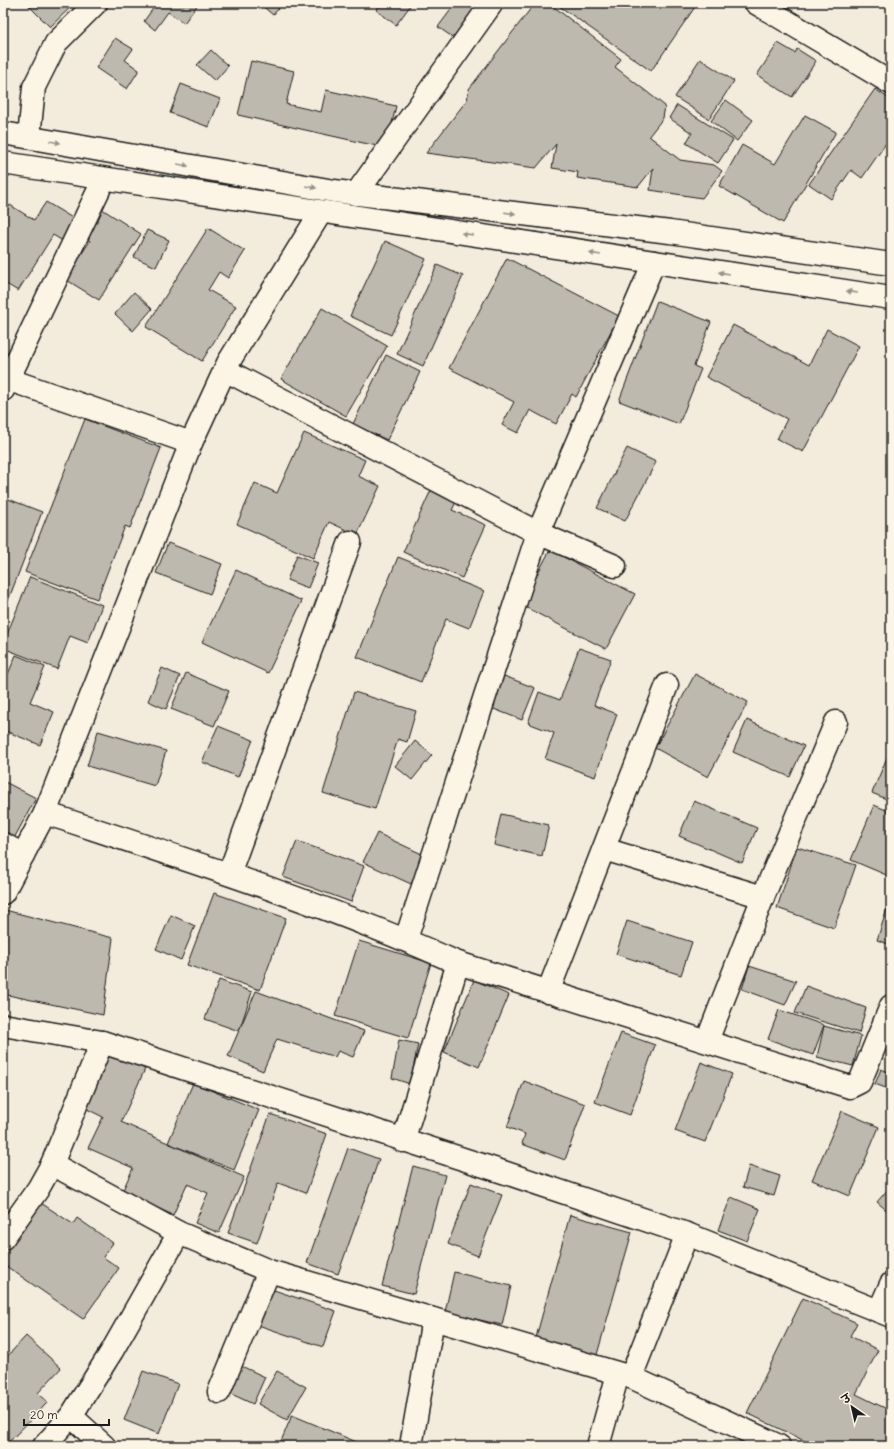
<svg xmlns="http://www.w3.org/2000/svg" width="894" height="1449" font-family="Delius,'Playpen Sans Deva',sans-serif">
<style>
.building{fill:#beb9ae;stroke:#1c1c1c}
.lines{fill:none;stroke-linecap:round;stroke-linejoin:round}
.minor-casing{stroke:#1c1c1c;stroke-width:25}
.major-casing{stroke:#1c1c1c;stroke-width:25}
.minor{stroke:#fcf5e5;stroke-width:22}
.major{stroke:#fcf5e5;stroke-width:22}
.oneway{fill:#97938b}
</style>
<rect width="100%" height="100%" fill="#f3ecdd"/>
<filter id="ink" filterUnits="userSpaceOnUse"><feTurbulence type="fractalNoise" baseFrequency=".025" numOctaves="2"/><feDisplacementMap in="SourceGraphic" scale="8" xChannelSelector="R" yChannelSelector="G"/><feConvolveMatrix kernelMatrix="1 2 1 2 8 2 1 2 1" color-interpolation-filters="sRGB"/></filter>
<g filter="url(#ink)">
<!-- building -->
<g class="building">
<path d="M 26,3 L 75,3 L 50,27 Z"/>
<path d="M 157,3 L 199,3 L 184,23 L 168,12 L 155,30 L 144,21 Z"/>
<path d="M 259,3 L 283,3 L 273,15 Z"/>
<path d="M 382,3 L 405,3 L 410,6 L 396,25 L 376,10 Z"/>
<path d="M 456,3 L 479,3 L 458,41 L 438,27 Z"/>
<path d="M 535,3 L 549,3 L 621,59 L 615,67 L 665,106 L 663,118 L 649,136 L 680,160 L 714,165 L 722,171 L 702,198 L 650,190 L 653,168 L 638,187 L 577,178 L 578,172 L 552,168 L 556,144 L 536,168 L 426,153 L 467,100 L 469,89 Z"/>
<path d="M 555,3 L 696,3 L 697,4 L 651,71 Z"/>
<path d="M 115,38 L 133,49 L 125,60 L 139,70 L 127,89 L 96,68 Z"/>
<path d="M 778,43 L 795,53 L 797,49 L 816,61 L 792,97 L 757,75 Z"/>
<path d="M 211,50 L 228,66 L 215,81 L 197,65 Z"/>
<path d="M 700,59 L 734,81 L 709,119 L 675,97 Z"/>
<path d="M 251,61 L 294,71 L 286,104 L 321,112 L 326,90 L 396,106 L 386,148 L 238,115 Z"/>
<path d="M 181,84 L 220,99 L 209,127 L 170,113 Z"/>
<path d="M 875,89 L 891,100 L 891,136 L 862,178 L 851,170 L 831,199 L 809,184 Z"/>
<path d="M 726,100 L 753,120 L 737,141 L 711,121 Z"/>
<path d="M 677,105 L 733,140 L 718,163 L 686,143 L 692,133 L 669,118 Z"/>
<path d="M 805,115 L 836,132 L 783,223 L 719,186 L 742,145 L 775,164 Z"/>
<path d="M 46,202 L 79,222 L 66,243 L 53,235 L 18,291 L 3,282 L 3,215 L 10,205 L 34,220 Z"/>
<path d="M 102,209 L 141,234 L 99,300 L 65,279 L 90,241 L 83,237 Z"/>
<path d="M 208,228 L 245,251 L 228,278 L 219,272 L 208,290 L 236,306 L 202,361 L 146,327 Z"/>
<path d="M 147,230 L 169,240 L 156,267 L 134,257 Z"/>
<path d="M 385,241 L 426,259 L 391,335 L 350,316 Z"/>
<path d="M 507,258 L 619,316 L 576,397 L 572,394 L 556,424 L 530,410 L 518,433 L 502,425 L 514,402 L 449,368 Z"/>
<path d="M 437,265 L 463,276 L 423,366 L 397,354 Z"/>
<path d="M 134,292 L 152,309 L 133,331 L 115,314 Z"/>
<path d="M 657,301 L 711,322 L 694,366 L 701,369 L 679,424 L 619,401 Z"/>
<path d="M 322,308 L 387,346 L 346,416 L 281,379 Z"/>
<path d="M 733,325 L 809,365 L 827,329 L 859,346 L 803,452 L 777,439 L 787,419 L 706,377 Z"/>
<path d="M 386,355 L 420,372 L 387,440 L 353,424 Z"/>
<path d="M 85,419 L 161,448 L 130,528 L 125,526 L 97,599 L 25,572 Z"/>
<path d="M 304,433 L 365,460 L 358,476 L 380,486 L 357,535 L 329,522 L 313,558 L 237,524 L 255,483 L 277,493 Z"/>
<path d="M 627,448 L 656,462 L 625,521 L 597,508 Z"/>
<path d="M 431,490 L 456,502 L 452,510 L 486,525 L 462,578 L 403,552 Z"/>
<path d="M 3,497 L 42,512 L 3,614 Z"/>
<path d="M 168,543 L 222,564 L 210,594 L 156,573 Z"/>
<path d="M 550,550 L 635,594 L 606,649 L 521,605 Z"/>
<path d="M 297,555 L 318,563 L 308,588 L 287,580 Z"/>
<path d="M 398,557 L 484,591 L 469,628 L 446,619 L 421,682 L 357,657 Z"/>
<path d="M 236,570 L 302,601 L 268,673 L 202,642 Z"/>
<path d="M 30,577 L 102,605 L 88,643 L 70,636 L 57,669 L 3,648 L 3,644 Z"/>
<path d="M 579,648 L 611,659 L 594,705 L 617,714 L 595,777 L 545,759 L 554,733 L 528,723 L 539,692 L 560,700 Z"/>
<path d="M 16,655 L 45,667 L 30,702 L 54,712 L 40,745 L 3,730 L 3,686 Z"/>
<path d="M 162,668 L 180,676 L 166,709 L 148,701 Z"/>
<path d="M 186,673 L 229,691 L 214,726 L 171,709 Z"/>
<path d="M 499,674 L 535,688 L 522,720 L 486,706 Z"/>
<path d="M 695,674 L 748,702 L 708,777 L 655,748 Z"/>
<path d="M 354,692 L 416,711 L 407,742 L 398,739 L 375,809 L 323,793 Z"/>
<path d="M 747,720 L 804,746 L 790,777 L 733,752 Z"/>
<path d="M 218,726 L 253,740 L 238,777 L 202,762 Z"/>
<path d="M 98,731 L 166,751 L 155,786 L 87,766 Z"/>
<path d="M 415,741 L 432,755 L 412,780 L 395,766 Z"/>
<path d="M 891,748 L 891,801 L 872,793 Z"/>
<path d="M 3,781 L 36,798 L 12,842 L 3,837 Z"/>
<path d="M 694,801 L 757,828 L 742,863 L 679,836 Z"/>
<path d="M 874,805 L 891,812 L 891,829 L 887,839 L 891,841 L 891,877 L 851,860 Z"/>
<path d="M 501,814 L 549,825 L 542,856 L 494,845 Z"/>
<path d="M 377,833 L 424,855 L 411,884 L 363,862 Z"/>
<path d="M 297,841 L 364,866 L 351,902 L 283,877 Z"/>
<path d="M 797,847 L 856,865 L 834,928 L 777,908 Z"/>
<path d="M 214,893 L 286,918 L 260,990 L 187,965 Z"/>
<path d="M 887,909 L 891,911 L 891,945 L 877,940 Z"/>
<path d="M 5,910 L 113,938 L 103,1015 L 3,994 L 3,916 Z"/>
<path d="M 171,915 L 195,926 L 181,960 L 156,949 Z"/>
<path d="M 627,921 L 692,942 L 681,975 L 616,954 Z"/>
<path d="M 359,941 L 431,963 L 408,1038 L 335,1016 Z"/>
<path d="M 749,966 L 796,981 L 785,1005 L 742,989 Z"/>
<path d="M 219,980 L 252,992 L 239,1031 L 205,1019 Z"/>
<path d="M 474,980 L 509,995 L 479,1067 L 444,1052 Z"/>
<path d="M 806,986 L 866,1008 L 859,1033 L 795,1013 Z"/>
<path d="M 256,991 L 364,1031 L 353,1057 L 338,1051 L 335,1057 L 277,1039 L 263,1071 L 228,1056 Z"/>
<path d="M 779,1010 L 824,1025 L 813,1055 L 768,1039 Z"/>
<path d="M 824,1026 L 861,1036 L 853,1066 L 817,1057 Z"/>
<path d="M 621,1033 L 655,1045 L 630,1115 L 595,1102 Z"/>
<path d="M 399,1040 L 418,1044 L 410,1084 L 392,1078 Z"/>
<path d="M 108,1052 L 145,1069 L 121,1122 L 244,1177 L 219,1233 L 195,1223 L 208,1193 L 187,1184 L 173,1215 L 122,1192 L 133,1168 L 88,1148 L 103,1117 L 83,1107 Z"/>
<path d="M 701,1062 L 732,1074 L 705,1142 L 675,1131 Z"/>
<path d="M 881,1069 L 891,1073 L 891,1090 L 875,1084 Z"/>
<path d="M 524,1081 L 585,1104 L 565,1160 L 522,1144 L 525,1134 L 507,1127 Z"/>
<path d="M 193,1083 L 259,1110 L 234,1170 L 168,1143 Z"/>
<path d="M 842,1111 L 879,1127 L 850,1196 L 812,1180 Z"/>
<path d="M 270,1114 L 327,1134 L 306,1193 L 278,1183 L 257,1243 L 228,1233 Z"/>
<path d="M 348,1148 L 379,1159 L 338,1274 L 307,1263 Z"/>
<path d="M 413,1166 L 445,1175 L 414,1294 L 382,1286 Z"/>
<path d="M 749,1166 L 780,1176 L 774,1196 L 743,1187 Z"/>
<path d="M 471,1183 L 502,1195 L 478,1256 L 448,1244 Z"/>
<path d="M 890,1187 L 891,1187 L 891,1214 L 877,1202 Z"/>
<path d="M 731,1197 L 760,1209 L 747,1241 L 718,1230 Z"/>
<path d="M 41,1203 L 73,1224 L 77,1218 L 113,1243 L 103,1257 L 119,1268 L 83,1319 L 3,1264 L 3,1257 Z"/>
<path d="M 570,1215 L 632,1232 L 596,1358 L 535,1341 Z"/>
<path d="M 454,1272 L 511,1286 L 502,1325 L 445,1312 Z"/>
<path d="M 268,1288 L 336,1311 L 323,1347 L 255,1324 Z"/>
<path d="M 803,1298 L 857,1323 L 850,1336 L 878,1350 L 856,1394 L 891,1411 L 891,1446 L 815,1446 L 747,1413 Z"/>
<path d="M 26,1336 L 61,1368 L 38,1393 L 48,1402 L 5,1446 L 3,1444 L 3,1361 Z"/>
<path d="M 237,1364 L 265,1377 L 253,1404 L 225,1391 Z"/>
<path d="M 143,1371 L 178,1384 L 159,1434 L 124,1420 Z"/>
<path d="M 277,1371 L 306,1387 L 287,1420 L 258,1404 Z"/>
<path d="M 292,1415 L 359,1443 L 358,1446 L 279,1446 Z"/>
</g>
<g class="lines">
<!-- minor casing -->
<g class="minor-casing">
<g id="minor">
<path d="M 756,3 L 891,83"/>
<path d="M 29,137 L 34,87 L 56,43 L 96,3"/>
<path d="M 356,194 L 492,3"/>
<path d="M 225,370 L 538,533 L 654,262"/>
<path d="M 7,379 L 191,443"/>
<path d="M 3,390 L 104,179"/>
<path d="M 45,813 C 184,859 324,903 458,963 L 850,1087 L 860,1082 L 891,1006"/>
<path d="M 3,844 L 23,855"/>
<path d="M 604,849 L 763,897"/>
<path d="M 229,874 L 350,542"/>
<path d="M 3,893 L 45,813 L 191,443 L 228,363 L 321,212"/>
<path d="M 406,939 L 538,533 L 615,566"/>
<path d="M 548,992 L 667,685"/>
<path d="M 3,1025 L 102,1042"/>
<path d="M 707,1041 L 763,897 L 836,722"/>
<path d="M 403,1141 L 458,963"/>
<path d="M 52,1164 L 179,1233 L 269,1271 L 631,1377"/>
<path d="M 687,1234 L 631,1377 L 779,1446"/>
<path d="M 3,1238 L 38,1189 L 52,1164 L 102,1042 L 503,1172 L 687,1234 L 891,1316"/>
<path d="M 879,1311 L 891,1284"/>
<path d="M 219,1392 L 269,1271"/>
<path d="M 71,1416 L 112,1351 L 179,1233"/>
<path d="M 44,1446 L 71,1416 L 104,1446"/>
<path d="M 411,1446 L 433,1319"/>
<path d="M 598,1446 L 618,1374"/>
</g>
</g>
<!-- major casing -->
<g class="major-casing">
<g id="major">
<path d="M 3,133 L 334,191 L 670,232 L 891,264"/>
<path d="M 3,163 L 891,298"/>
</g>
</g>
<!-- minor -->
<use href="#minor" class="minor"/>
<!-- major -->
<use href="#major" class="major"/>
</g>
<!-- one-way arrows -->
<defs><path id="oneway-solid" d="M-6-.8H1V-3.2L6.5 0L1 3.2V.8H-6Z"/></defs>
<g class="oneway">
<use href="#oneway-solid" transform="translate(55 142) rotate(10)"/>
<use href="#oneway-solid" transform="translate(183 165) rotate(10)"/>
<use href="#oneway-solid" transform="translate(311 187) rotate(10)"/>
<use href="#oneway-solid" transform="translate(510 213) rotate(7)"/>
<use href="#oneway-solid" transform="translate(467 234) rotate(-171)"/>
<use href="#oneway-solid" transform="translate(595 254) rotate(-171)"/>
<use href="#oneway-solid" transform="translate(724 273) rotate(-171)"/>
<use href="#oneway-solid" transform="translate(852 292) rotate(-171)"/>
</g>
</g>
<!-- margin -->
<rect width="894" height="1449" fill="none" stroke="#fcf5e5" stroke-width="16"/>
<rect x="8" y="8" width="878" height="1433" fill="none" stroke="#1c1c1c" stroke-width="1.5" filter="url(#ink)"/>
<!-- north arrow -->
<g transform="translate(852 1407) rotate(326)" stroke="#fcf5e5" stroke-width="3" paint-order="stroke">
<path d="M0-3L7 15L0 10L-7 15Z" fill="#1c1c1c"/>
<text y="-6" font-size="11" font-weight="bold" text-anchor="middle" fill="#1c1c1c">उ</text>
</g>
<!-- scale -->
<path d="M24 1419v6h85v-6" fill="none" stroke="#1c1c1c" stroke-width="2"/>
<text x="30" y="1419" font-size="12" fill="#1c1c1c" stroke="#fcf5e5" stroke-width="3" paint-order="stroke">20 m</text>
</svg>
